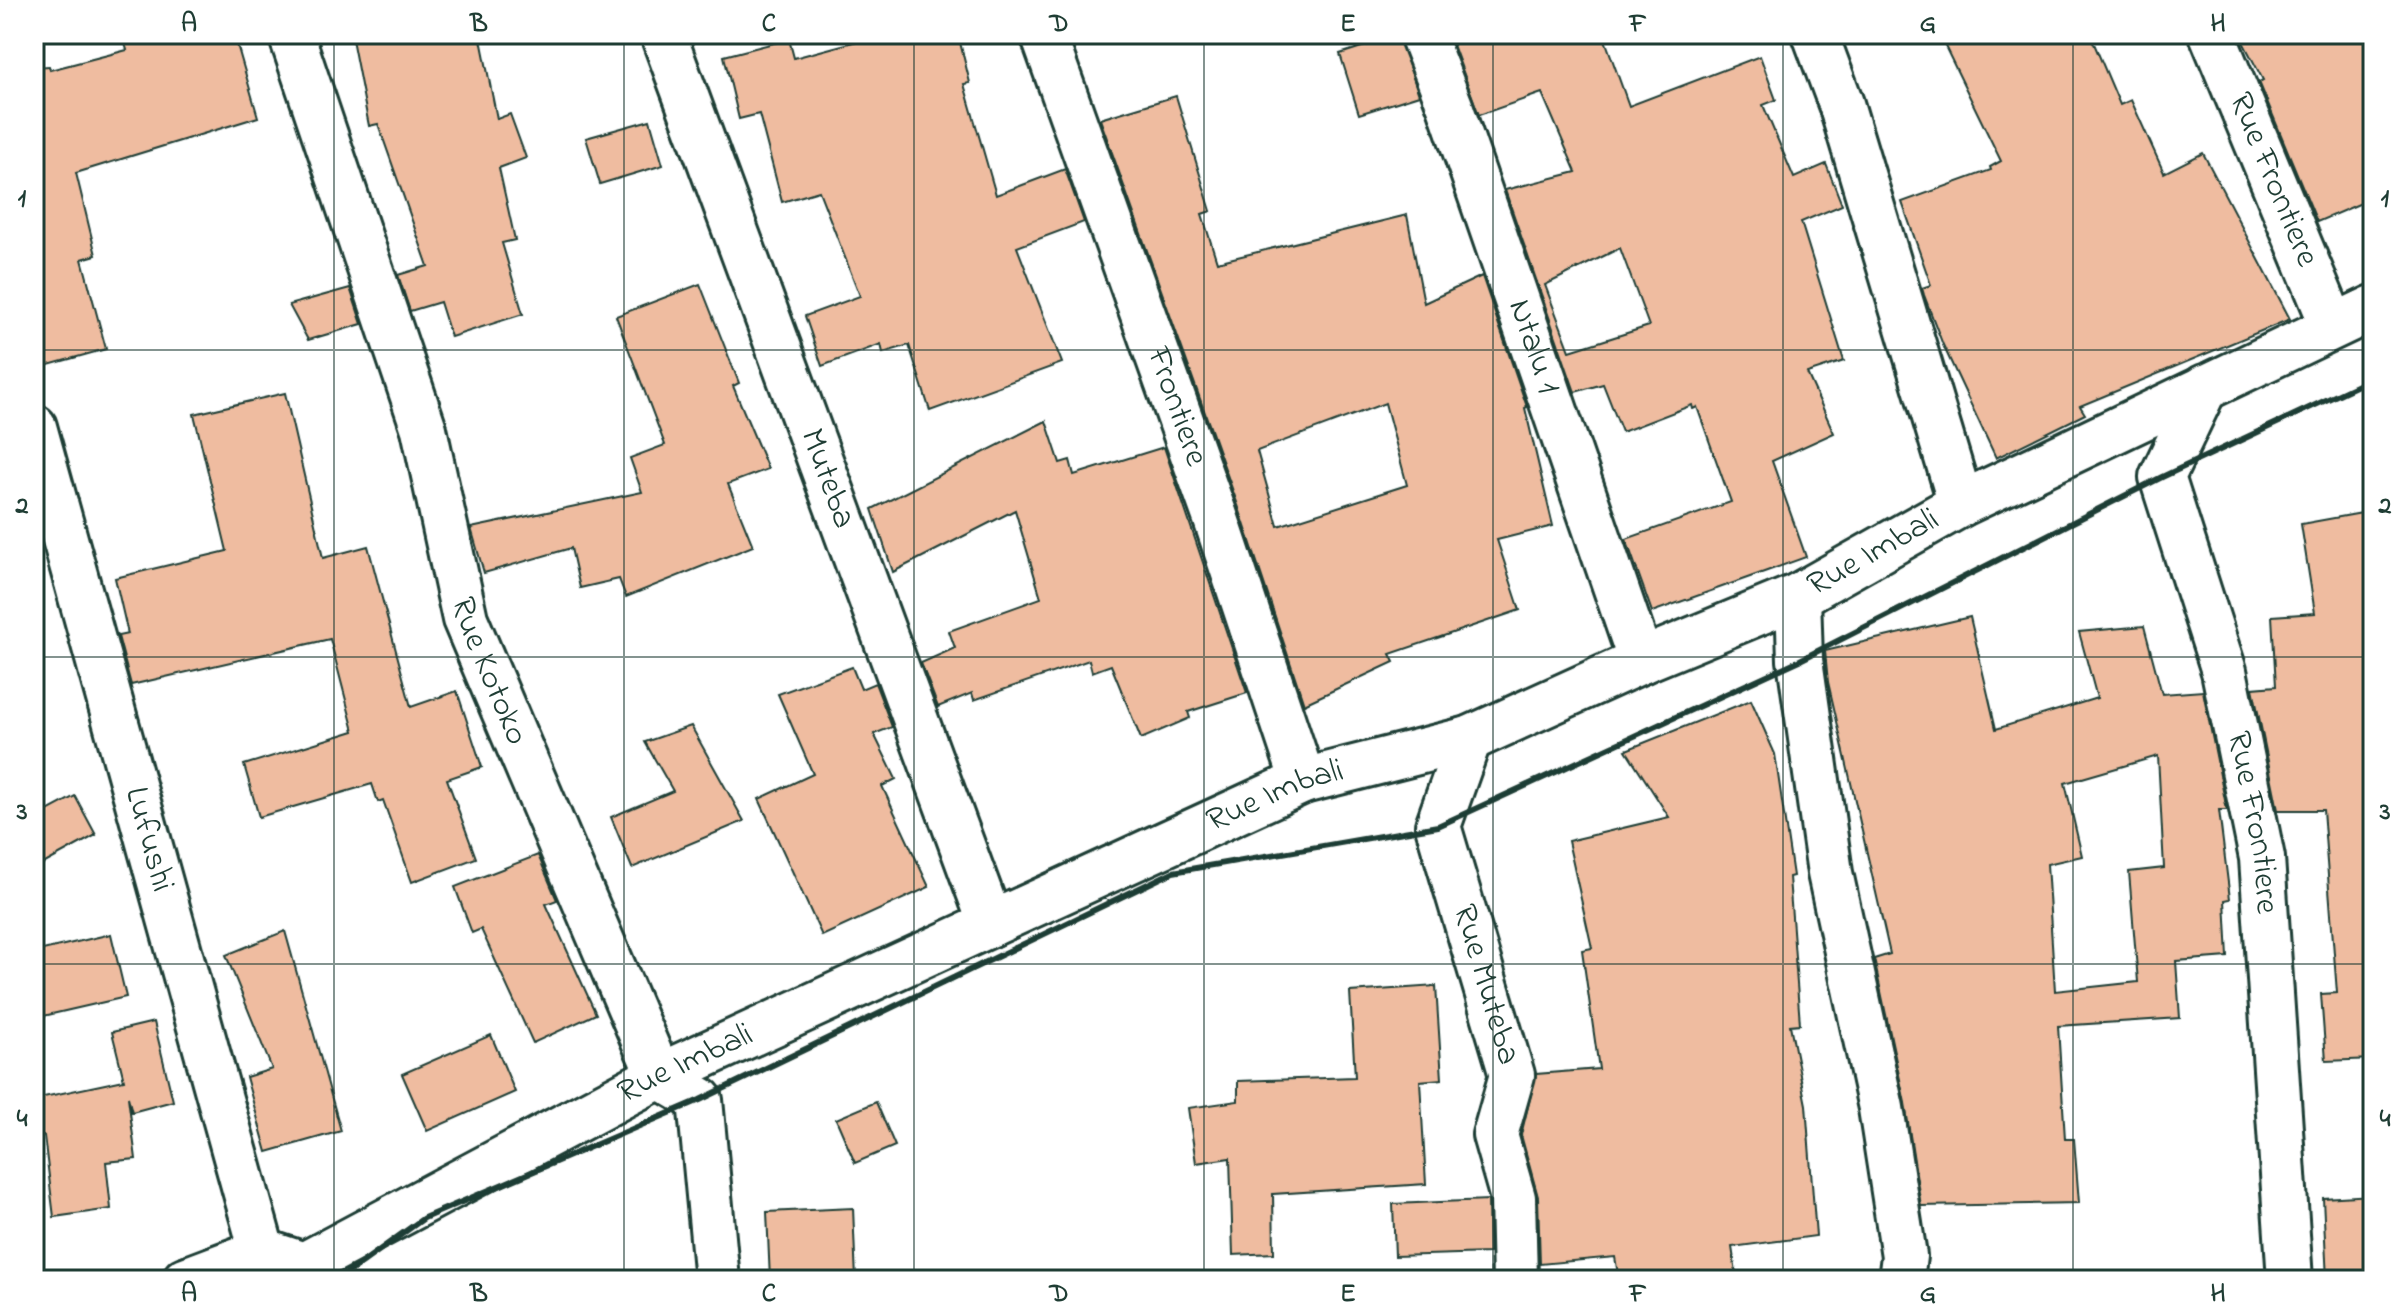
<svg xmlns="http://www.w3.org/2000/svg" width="2407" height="1314" font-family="'Indie Flower',sans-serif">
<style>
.building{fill:#efbca0;stroke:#1f3d34;stroke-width:2;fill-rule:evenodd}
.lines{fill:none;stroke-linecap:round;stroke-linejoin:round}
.minor-casing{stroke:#1f3d34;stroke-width:50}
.minor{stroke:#fff;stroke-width:44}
.rail{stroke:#1f3d34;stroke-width:6}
.grid{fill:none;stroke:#1f3d34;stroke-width:2;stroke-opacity:0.55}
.labels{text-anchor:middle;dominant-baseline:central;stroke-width:7;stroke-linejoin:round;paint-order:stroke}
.street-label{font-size:34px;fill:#1f3d34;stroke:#fff}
.neatline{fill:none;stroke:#1f3d34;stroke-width:3}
.grid-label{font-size:26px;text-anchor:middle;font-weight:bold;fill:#1f3d34}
</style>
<rect width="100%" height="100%" fill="#fff"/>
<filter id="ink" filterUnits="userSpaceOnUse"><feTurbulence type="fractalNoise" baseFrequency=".0125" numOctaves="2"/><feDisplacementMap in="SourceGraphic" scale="16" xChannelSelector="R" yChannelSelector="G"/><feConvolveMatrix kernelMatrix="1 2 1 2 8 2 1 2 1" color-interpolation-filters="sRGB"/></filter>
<g filter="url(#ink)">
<!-- building -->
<g class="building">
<path d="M 122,34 L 234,34 L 258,117 L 76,173 L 96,255 L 82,259 L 106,349 L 34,369 L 34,67 L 49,66 L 50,70 L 127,50 Z"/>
<path d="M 351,34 L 480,34 L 497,119 L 510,114 L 526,158 L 499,168 L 515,240 L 502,243 L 523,314 L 451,337 L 440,302 L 410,311 L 398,275 L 428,266 L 378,124 L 369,126 Z"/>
<path d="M 883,34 L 958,34 L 970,83 L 964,84 L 996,195 L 1065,169 L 1084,222 L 1017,247 L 1062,363 L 930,411 L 909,345 L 883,353 L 881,344 L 822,366 L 805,316 L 860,296 L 819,191 L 782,202 L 759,114 L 739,119 L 724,56 L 789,39 L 794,58 Z"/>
<path d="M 1374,34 L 1398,34 L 1419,95 L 1359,114 L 1340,54 L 1377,42 Z"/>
<path d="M 1449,34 L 1603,34 L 1629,106 L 1760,56 L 1776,100 L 1763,105 L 1794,178 L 1826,164 L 1842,205 L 1801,222 L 1844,361 L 1807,373 L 1834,433 L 1772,461 L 1806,557 L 1652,612 L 1626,539 L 1731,502 L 1697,407 L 1693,409 L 1692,405 L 1622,432 L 1603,384 L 1575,392 L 1505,190 L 1576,172 L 1542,93 L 1479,115 ZM 1620,248 L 1649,326 L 1570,351 L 1545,285 Z"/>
<path d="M 1939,34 L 2090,34 L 2120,105 L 2131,100 L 2164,173 L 2203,153 L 2290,319 L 2080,406 L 2085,414 L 1996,458 L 1943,345 L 1924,295 L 1922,288 L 1931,285 L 1902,202 L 1991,170 L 1990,167 L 2001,161 Z"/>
<path d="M 2239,34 L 2373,34 L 2373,198 L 2317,222 L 2259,82 L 2263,80 Z"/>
<path d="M 1176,96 L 1211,211 L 1202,214 L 1217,262 L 1407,215 L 1424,303 L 1482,276 L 1527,407 L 1525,408 L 1553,526 L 1497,540 L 1520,610 L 1390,654 L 1394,662 L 1304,704 L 1239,508 L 1100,119 ZM 1385,403 L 1407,485 L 1278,526 L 1257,451 Z"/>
<path d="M 650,120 L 663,165 L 600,184 L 586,138 Z"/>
<path d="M 700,284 L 739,383 L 733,386 L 768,469 L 728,484 L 753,546 L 626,597 L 619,579 L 580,588 L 571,548 L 484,573 L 471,528 L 642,492 L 630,458 L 665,445 L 616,316 Z"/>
<path d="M 350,288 L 362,324 L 308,340 L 289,305 Z"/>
<path d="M 285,393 L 323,558 L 368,546 L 411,707 L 457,691 L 482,767 L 447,779 L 476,858 L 412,882 L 383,800 L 378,802 L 372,784 L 259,817 L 244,765 L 354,731 L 330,639 L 131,685 L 118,636 L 128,634 L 115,578 L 227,551 L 194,414 Z"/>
<path d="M 1046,421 L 1060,463 L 1070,460 L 1074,475 L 1164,447 L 1247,693 L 1188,712 L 1190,718 L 1141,739 L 1111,665 L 1092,672 L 1089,660 L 974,700 L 972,693 L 938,707 L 921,663 L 955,648 L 949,631 L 1041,598 L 1015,510 L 893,572 L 872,509 Z"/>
<path d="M 2373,511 L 2373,1059 L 2326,1061 L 2321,994 L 2337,993 L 2323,810 L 2278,810 L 2253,688 L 2276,686 L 2272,616 L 2315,613 L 2301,524 Z"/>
<path d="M 1970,617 L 1996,729 L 2097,698 L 2079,632 L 2144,626 L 2162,694 L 2203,691 L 2227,810 L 2219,810 L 2230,899 L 2225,900 L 2228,957 L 2176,961 L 2180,1018 L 2058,1026 L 2065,1139 L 2074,1139 L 2079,1203 L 1921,1206 L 1905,1103 L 1874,959 L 1890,954 L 1828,682 L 1825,651 ZM 2158,756 L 2164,868 L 2129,872 L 2138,982 L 2055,991 L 2047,864 L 2082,856 L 2065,783 Z"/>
<path d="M 852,667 L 861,689 L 875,683 L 892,727 L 874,734 L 896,779 L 882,786 L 929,887 L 822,936 L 759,799 L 813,774 L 778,694 Z"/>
<path d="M 1751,700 L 1775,754 L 1793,876 L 1789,877 L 1800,1024 L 1790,1025 L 1806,1105 L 1816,1236 L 1732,1247 L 1737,1280 L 1619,1280 L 1615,1257 L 1540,1264 L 1538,1197 L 1521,1135 L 1536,1074 L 1599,1069 L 1582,950 L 1592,948 L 1568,841 L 1669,817 L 1626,750 Z"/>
<path d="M 691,726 L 744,821 L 632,868 L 611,817 L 673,791 L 645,742 Z"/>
<path d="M 75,796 L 96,835 L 34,869 L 34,818 Z"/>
<path d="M 538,855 L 557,900 L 546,904 L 596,1014 L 533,1043 L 481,929 L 472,933 L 455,887 Z"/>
<path d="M 285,931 L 341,1131 L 267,1152 L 246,1077 L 272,1069 L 226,955 Z"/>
<path d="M 111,934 L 126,997 L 39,1017 L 34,994 L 34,952 Z"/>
<path d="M 1436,986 L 1442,1079 L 1420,1081 L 1426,1184 L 1273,1194 L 1274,1253 L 1233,1255 L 1230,1158 L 1196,1163 L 1188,1108 L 1238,1101 L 1238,1081 L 1355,1077 L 1350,992 Z"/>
<path d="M 154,1022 L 173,1101 L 132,1112 L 128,1097 L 136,1159 L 106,1162 L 111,1209 L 54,1217 L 44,1136 L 34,1138 L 34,1099 L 124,1080 L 112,1032 Z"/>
<path d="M 491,1035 L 515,1092 L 427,1131 L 402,1074 Z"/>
<path d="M 876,1102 L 895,1146 L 855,1163 L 836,1119 Z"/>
<path d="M 2373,1195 L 2373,1280 L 2327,1280 L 2323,1198 Z"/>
<path d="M 1488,1200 L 1489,1253 L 1395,1256 L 1393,1204 Z"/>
<path d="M 853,1208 L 856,1280 L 770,1280 L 767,1212 Z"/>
</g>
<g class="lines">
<!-- minor casing -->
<g class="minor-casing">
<g id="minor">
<path id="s1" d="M 291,34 L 424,429 L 465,619 L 659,1076 L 700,1100 L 717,1280"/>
<path id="s2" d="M 663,34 L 991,924"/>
<path id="s3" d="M 1043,34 L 1215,516 L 1303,781"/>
<path id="s4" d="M 1422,34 L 1450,106 L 1641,661"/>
<path d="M 1815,34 L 1841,104 L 1961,504"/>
<path id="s5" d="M 2212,34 L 2333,326"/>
<path id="s6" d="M 2205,387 L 2162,477 L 2224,671 L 2262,858 L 2290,1280"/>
<path id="s7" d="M 34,427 L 262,1251"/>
<path d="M 1798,596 L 1800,660 L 1830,873 L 1881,1108 L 1904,1256 L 1901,1280"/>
<path id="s8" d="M 1469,739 L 1438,826 L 1512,1075 L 1495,1135 L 1513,1198 L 1515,1280"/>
<path id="s9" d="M 185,1280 L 262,1251 L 304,1265 L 659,1076 L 1303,781 L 1469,739 L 1641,661 L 1798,596 L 1961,504 L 2373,308"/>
</g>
</g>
<!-- minor -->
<use href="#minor" class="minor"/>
<!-- rail -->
<path class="rail" d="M 338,1280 L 424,1218 L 700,1100 L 1173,872 L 1438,826 L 1800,660 L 2162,477 L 2373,378"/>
</g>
</g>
<!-- grid -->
<path class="grid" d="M 334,34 L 334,1280M 624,34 L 624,1280M 914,34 L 914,1280M 1204,34 L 1204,1280M 1493,34 L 1493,1280M 1783,34 L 1783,1280M 2073,34 L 2073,1280M 34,350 L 2373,350M 34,657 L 2373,657M 34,964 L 2373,964"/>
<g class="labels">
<!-- street labels -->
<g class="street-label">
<text stroke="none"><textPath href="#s5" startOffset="158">Rue Frontiere</textPath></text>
<text stroke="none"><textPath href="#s4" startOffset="332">Ntalu 1</textPath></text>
<text stroke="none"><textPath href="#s3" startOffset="396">Frontiere</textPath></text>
<text stroke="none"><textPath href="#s2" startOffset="474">Muteba</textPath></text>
<text stroke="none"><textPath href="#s9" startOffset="1854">Rue Imbali</textPath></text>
<text stroke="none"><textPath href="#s1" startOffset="668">Rue Kotoko</textPath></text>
<text stroke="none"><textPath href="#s9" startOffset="1206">Rue Imbali</textPath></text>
<text stroke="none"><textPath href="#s6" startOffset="458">Rue Frontiere</textPath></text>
<text stroke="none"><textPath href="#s7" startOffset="428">Lufushi</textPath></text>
<text stroke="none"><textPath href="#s8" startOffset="258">Rue Muteba</textPath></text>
<text stroke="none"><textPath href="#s9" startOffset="558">Rue Imbali</textPath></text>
</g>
</g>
<!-- margin -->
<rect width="2407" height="1314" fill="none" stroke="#fff" stroke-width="88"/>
<rect x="44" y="44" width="2319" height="1226" class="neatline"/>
<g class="grid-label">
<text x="189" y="31">A</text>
<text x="479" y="31">B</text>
<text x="769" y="31">C</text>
<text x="1059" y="31">D</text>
<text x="1348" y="31">E</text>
<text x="1638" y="31">F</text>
<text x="1928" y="31">G</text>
<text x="2218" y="31">H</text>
<text x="22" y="206">1</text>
<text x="2385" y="206">1</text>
<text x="22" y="513">2</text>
<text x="2385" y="513">2</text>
<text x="22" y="819">3</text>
<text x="2385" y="819">3</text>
<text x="22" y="1126">4</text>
<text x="2385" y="1126">4</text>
<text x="189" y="1301">A</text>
<text x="479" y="1301">B</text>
<text x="769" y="1301">C</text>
<text x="1059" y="1301">D</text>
<text x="1348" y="1301">E</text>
<text x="1638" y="1301">F</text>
<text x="1928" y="1301">G</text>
<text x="2218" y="1301">H</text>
</g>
</svg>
